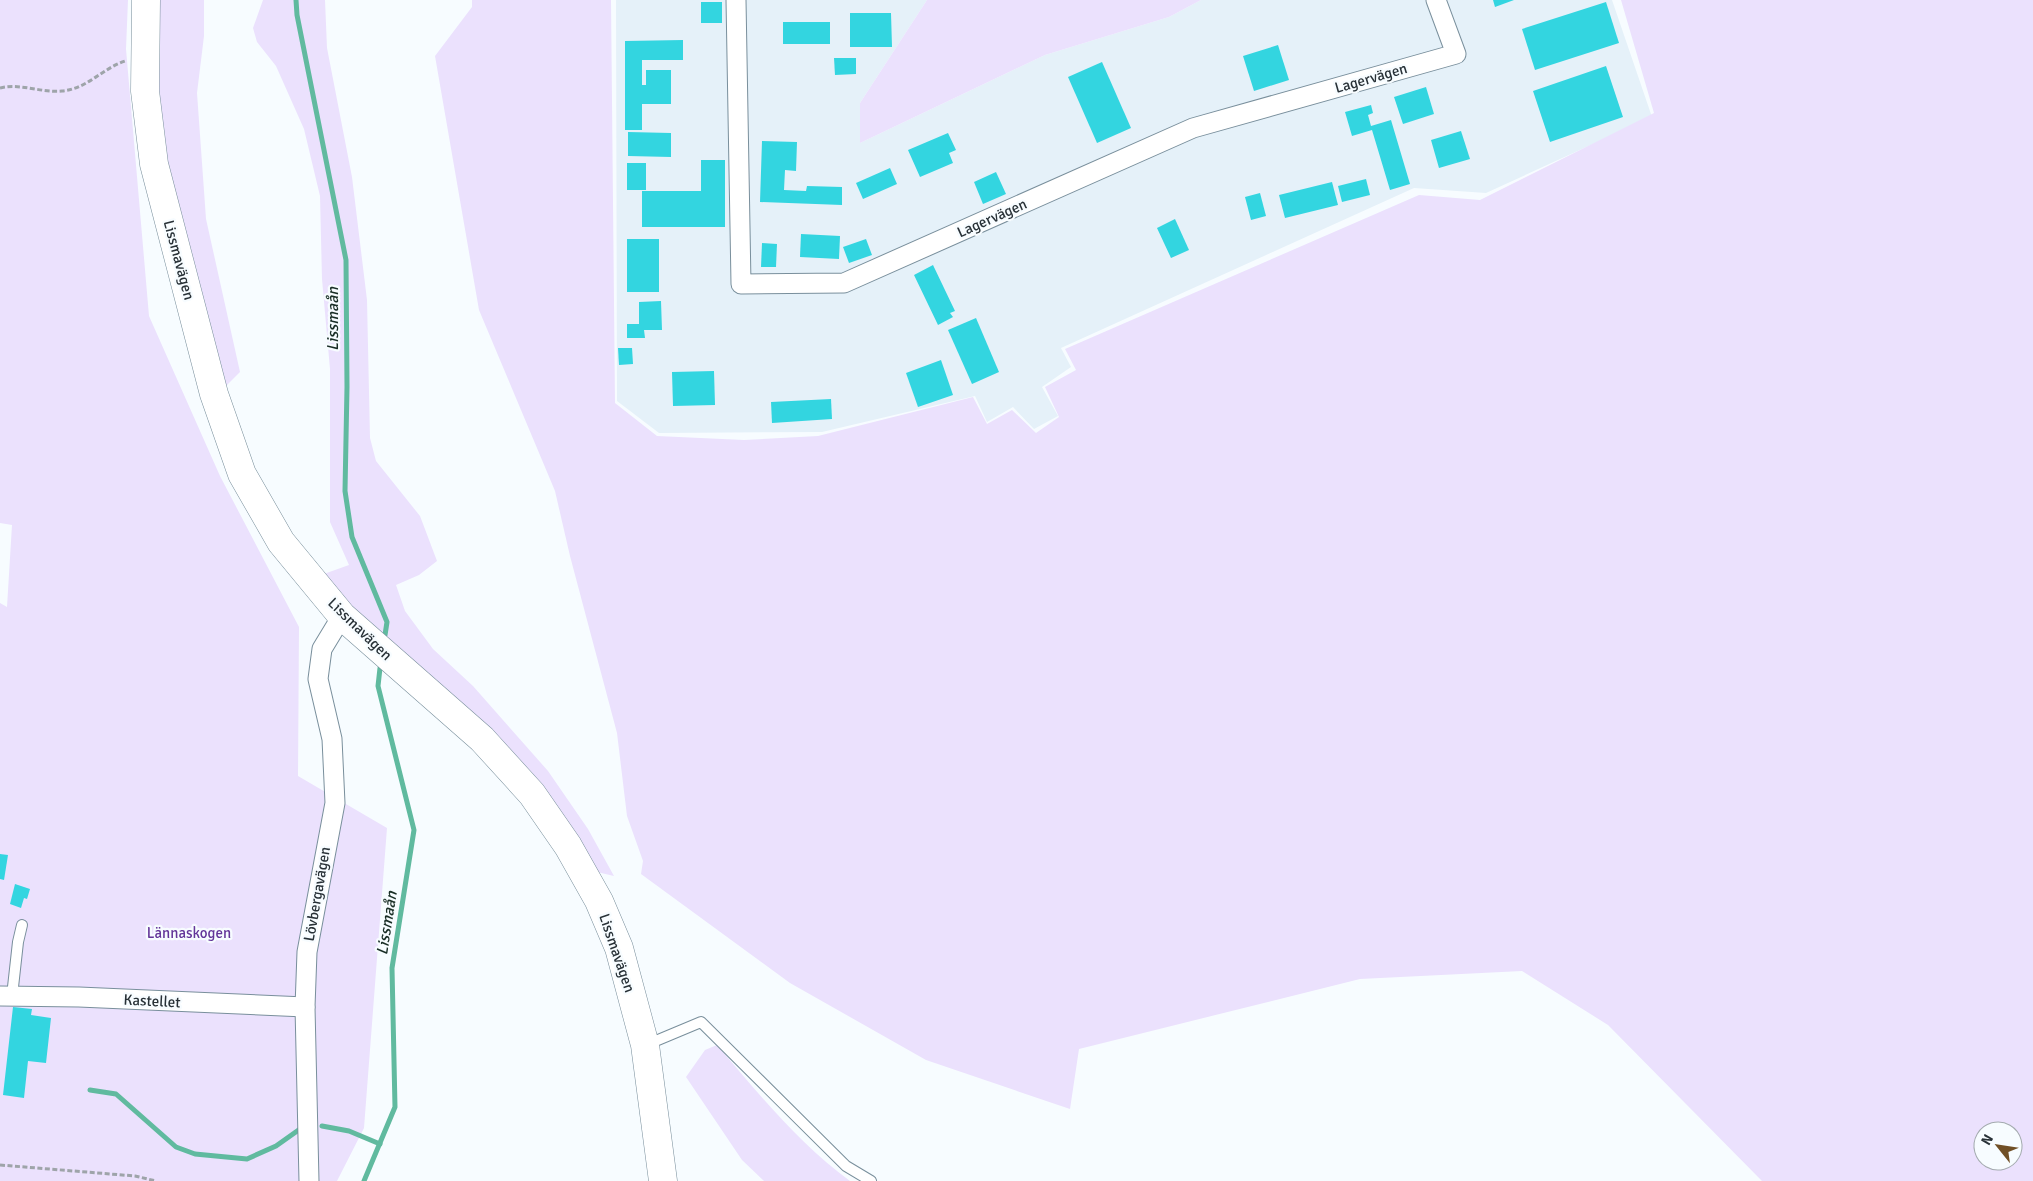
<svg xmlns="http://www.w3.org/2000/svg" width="2033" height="1181" font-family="Signika,sans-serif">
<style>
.built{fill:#e5f1f9}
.green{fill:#ebe1fd;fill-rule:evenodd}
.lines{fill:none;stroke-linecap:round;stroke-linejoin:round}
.stream{stroke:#60ba9f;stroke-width:5}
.building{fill:#33d5e0}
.lane-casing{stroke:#798f9c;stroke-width:12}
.street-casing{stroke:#798f9c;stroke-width:21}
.secondary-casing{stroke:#798f9c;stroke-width:29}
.path{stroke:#9ea4a9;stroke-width:3;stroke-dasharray:5 2.5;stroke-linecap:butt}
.lane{stroke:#fff;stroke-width:10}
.street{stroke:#fff;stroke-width:19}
.secondary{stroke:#fff;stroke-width:28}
.labels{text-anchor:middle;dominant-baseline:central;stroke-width:4.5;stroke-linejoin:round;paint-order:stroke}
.street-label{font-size:15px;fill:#283137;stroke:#f7fcff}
.park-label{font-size:15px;fill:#633599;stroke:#f7fcff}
.water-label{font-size:16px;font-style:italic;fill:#192e26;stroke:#f7fcff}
</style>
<rect width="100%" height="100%" fill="#f7fcff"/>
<!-- built -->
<path class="built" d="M 616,0 L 927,0 L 860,103 L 860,143 L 1045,55 L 1169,17 L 1201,0 L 1612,0 L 1652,117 L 1486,193 L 1414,188 L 1061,348 L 1071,367 L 1042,387 L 1058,416 L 1034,429 L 1013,407 L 987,422 L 975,396 L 822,432 L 659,433 L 617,401 Z"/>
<!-- green -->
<g class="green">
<path d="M 0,0 L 128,0 L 126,49 L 149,316 L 220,476 L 299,627 L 298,776 L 387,828 L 364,1128 L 337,1181 L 0,1181 L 0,603 L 7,607 L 12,525 L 0,523 Z"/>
<path d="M 158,0 L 204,0 L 204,36 L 197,93 L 206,219 L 240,372 L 221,391 L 174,205 L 157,109 Z"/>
<path d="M 263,0 L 325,0 L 327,48 L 352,177 L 367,300 L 370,438 L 376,461 L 420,516 L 437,561 L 419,575 L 396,585 L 405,611 L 433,649 L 473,686 L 548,771 L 588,829 L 614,876 L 597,872 L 398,652 L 321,575 L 349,565 L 330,522 L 330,369 L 322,279 L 320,196 L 304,129 L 276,66 L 257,42 L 253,28 Z"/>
<path d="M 472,0 L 611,0 L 615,403 L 657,436 L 744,440 L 818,436 L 973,397 L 987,424 L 1012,410 L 1036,433 L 1059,417 L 1045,387 L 1076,370 L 1065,349 L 1419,195 L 1480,200 L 1654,113 L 1621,0 L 2033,0 L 2033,1181 L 1762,1181 L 1608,1025 L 1522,971 L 1360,979 L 1079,1049 L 1070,1109 L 926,1060 L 790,983 L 641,874 L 643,861 L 627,816 L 617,733 L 570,556 L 555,491 L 479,310 L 435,56 L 472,7 ZM 1983,1131 L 2013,1131 L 2013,1161 L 1983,1161 Z"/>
<path d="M 927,0 L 1201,0 L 1169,17 L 1045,55 L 860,143 L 860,103 Z"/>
<path d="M 717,1045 C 757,1092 799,1144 850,1181 L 764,1181 L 742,1160 L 686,1077 L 705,1050 Z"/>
</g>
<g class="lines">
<!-- stream -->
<g class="stream">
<path d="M 296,0 L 297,15 L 346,260 L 347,387 L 345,491 L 352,537 L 387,622 L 385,635"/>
<path d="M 90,1090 L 116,1094 L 176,1147 L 195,1154 L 247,1159 L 276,1146 L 300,1129"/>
<path d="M 322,1126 L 349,1131 L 380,1144"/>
<path d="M 364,1181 L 395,1107 L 392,968 L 414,830 L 378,686 L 380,668"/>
</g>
</g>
<!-- building -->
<g class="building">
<path d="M 1493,0 L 1514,0 L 1495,7 Z"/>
<rect x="701" y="2" width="21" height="21"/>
<path d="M 1606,2 L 1619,43 L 1535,70 L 1522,29 Z"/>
<path d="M 850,13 L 891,13 L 892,47 L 850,47 Z"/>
<rect x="783" y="22" width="47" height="22"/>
<path d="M 683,40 L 683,60 L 642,60 L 642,85 L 646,85 L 646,70 L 671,70 L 671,104 L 642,104 L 642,130 L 625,130 L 625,41 Z"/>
<path d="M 1278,45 L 1289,80 L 1254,91 L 1243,56 Z"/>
<path d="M 834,58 L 856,58 L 856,74 L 835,75 Z"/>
<path d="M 1102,62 L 1131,128 L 1097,143 L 1068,77 Z"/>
<path d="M 1606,66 L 1623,117 L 1550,142 L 1533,91 Z"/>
<path d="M 1426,87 L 1434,114 L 1403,124 L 1394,97 Z"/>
<path d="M 1371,105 L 1373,113 L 1368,115 L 1371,126 L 1391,120 L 1410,184 L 1390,190 L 1372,130 L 1352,136 L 1345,112 Z"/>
<path d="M 1461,131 L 1470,159 L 1439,168 L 1431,140 Z"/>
<path d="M 628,132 L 671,133 L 671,157 L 628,156 Z"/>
<path d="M 948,133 L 956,150 L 949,153 L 953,163 L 920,177 L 908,150 Z"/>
<path d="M 762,141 L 797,142 L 796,171 L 785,170 L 784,190 L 806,191 L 807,186 L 842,187 L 842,205 L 760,202 Z"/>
<path d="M 701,160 L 725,160 L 725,227 L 642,227 L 642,191 L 701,191 Z"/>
<rect x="627" y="163" width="19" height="27"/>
<path d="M 890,168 L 897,184 L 863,199 L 856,183 Z"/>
<path d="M 996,172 L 1006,194 L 983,204 L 974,182 Z"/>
<path d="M 1366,179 L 1370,195 L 1342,202 L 1338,186 Z"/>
<path d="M 1332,182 L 1338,205 L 1285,218 L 1279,195 Z"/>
<path d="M 1260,193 L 1266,216 L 1251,220 L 1245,197 Z"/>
<path d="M 1175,219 L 1189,250 L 1171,258 L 1157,228 Z"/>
<path d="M 801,234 L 840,236 L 839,259 L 800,257 Z"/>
<rect x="627" y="239" width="32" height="53"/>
<path d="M 866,239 L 872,255 L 849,263 L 843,247 Z"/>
<path d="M 762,243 L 777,244 L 776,267 L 761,267 Z"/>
<path d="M 933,265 L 955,311 L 950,313 L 953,317 L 938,325 L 914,275 Z"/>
<path d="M 661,301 L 662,330 L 644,330 L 645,338 L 627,338 L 627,324 L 639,324 L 639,302 Z"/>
<path d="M 976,318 L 999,372 L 972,384 L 948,330 Z"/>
<path d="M 618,348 L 632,348 L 633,364 L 619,365 Z"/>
<path d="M 941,360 L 953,395 L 918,407 L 906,373 Z"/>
<path d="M 714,371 L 715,405 L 673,406 L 672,372 Z"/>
<path d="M 831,399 L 832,419 L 772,423 L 771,402 Z"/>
<path d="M 0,854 L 8,855 L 4,880 L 0,879 Z"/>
<path d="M 15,884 L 30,889 L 27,899 L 24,898 L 21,908 L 10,904 Z"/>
<path d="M 13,1007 L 32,1009 L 31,1015 L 51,1018 L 46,1063 L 28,1061 L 24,1098 L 3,1095 Z"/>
</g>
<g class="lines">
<!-- lane casing -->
<g class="lane-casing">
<g id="lane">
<path d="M 12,996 L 18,942 L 22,925"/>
<path d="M 646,1045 L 701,1022 L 846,1166 L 871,1181"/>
</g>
</g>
<!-- street casing -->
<g class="street-casing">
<g id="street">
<path d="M 736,0 L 741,284 L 844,283 L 1193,128 L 1456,54 L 1436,0"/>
<path d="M 0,996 L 79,997 L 305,1007"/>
<path d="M 309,1181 L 305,1007 L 307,952 L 335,803 L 332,739 L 318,679 L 322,649 L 342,616"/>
</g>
</g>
<!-- secondary casing -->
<g class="secondary-casing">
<path id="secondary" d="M 146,0 L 145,91 L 154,164 L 214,394 L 242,474 L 281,542 L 342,616 L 482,739 L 532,794 L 568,846 L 599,901 L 619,948 L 645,1045 L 663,1181"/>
</g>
<!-- path -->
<g class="path">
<path d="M 0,88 C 21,83 41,93 62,91 C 87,89 103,68 125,61"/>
<path d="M 0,1165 L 135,1176 L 156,1181"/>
</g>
<!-- lane -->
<use href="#lane" class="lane"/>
<!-- street -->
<use href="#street" class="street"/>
<!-- secondary -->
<use href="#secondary" class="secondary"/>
</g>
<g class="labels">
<!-- street labels -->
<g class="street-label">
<text transform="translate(1371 78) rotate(-16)">Lagervägen</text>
<text transform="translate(992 218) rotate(-24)">Lagervägen</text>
<text transform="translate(179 260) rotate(75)">Lissmavägen</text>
<text transform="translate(360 629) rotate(44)">Lissmavägen</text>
<text transform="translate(317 894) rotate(-80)">Lövbergavägen</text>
<text transform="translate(617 953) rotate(71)">Lissmavägen</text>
<text transform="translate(152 1001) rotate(3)">Kastellet</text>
</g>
<!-- park labels -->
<g class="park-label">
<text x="189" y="933">Lännaskogen</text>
</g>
<!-- water labels -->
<g class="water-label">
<text transform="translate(333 319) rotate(-90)">Lissmaån</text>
<text transform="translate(387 923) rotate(-81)">Lissmaån</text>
</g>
</g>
<!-- north arrow -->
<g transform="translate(1998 1146) rotate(300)"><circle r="24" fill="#f7fcff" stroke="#a4abaf"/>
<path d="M0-4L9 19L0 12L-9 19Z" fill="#704f26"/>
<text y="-8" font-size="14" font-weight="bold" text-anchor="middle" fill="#283137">N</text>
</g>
</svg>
